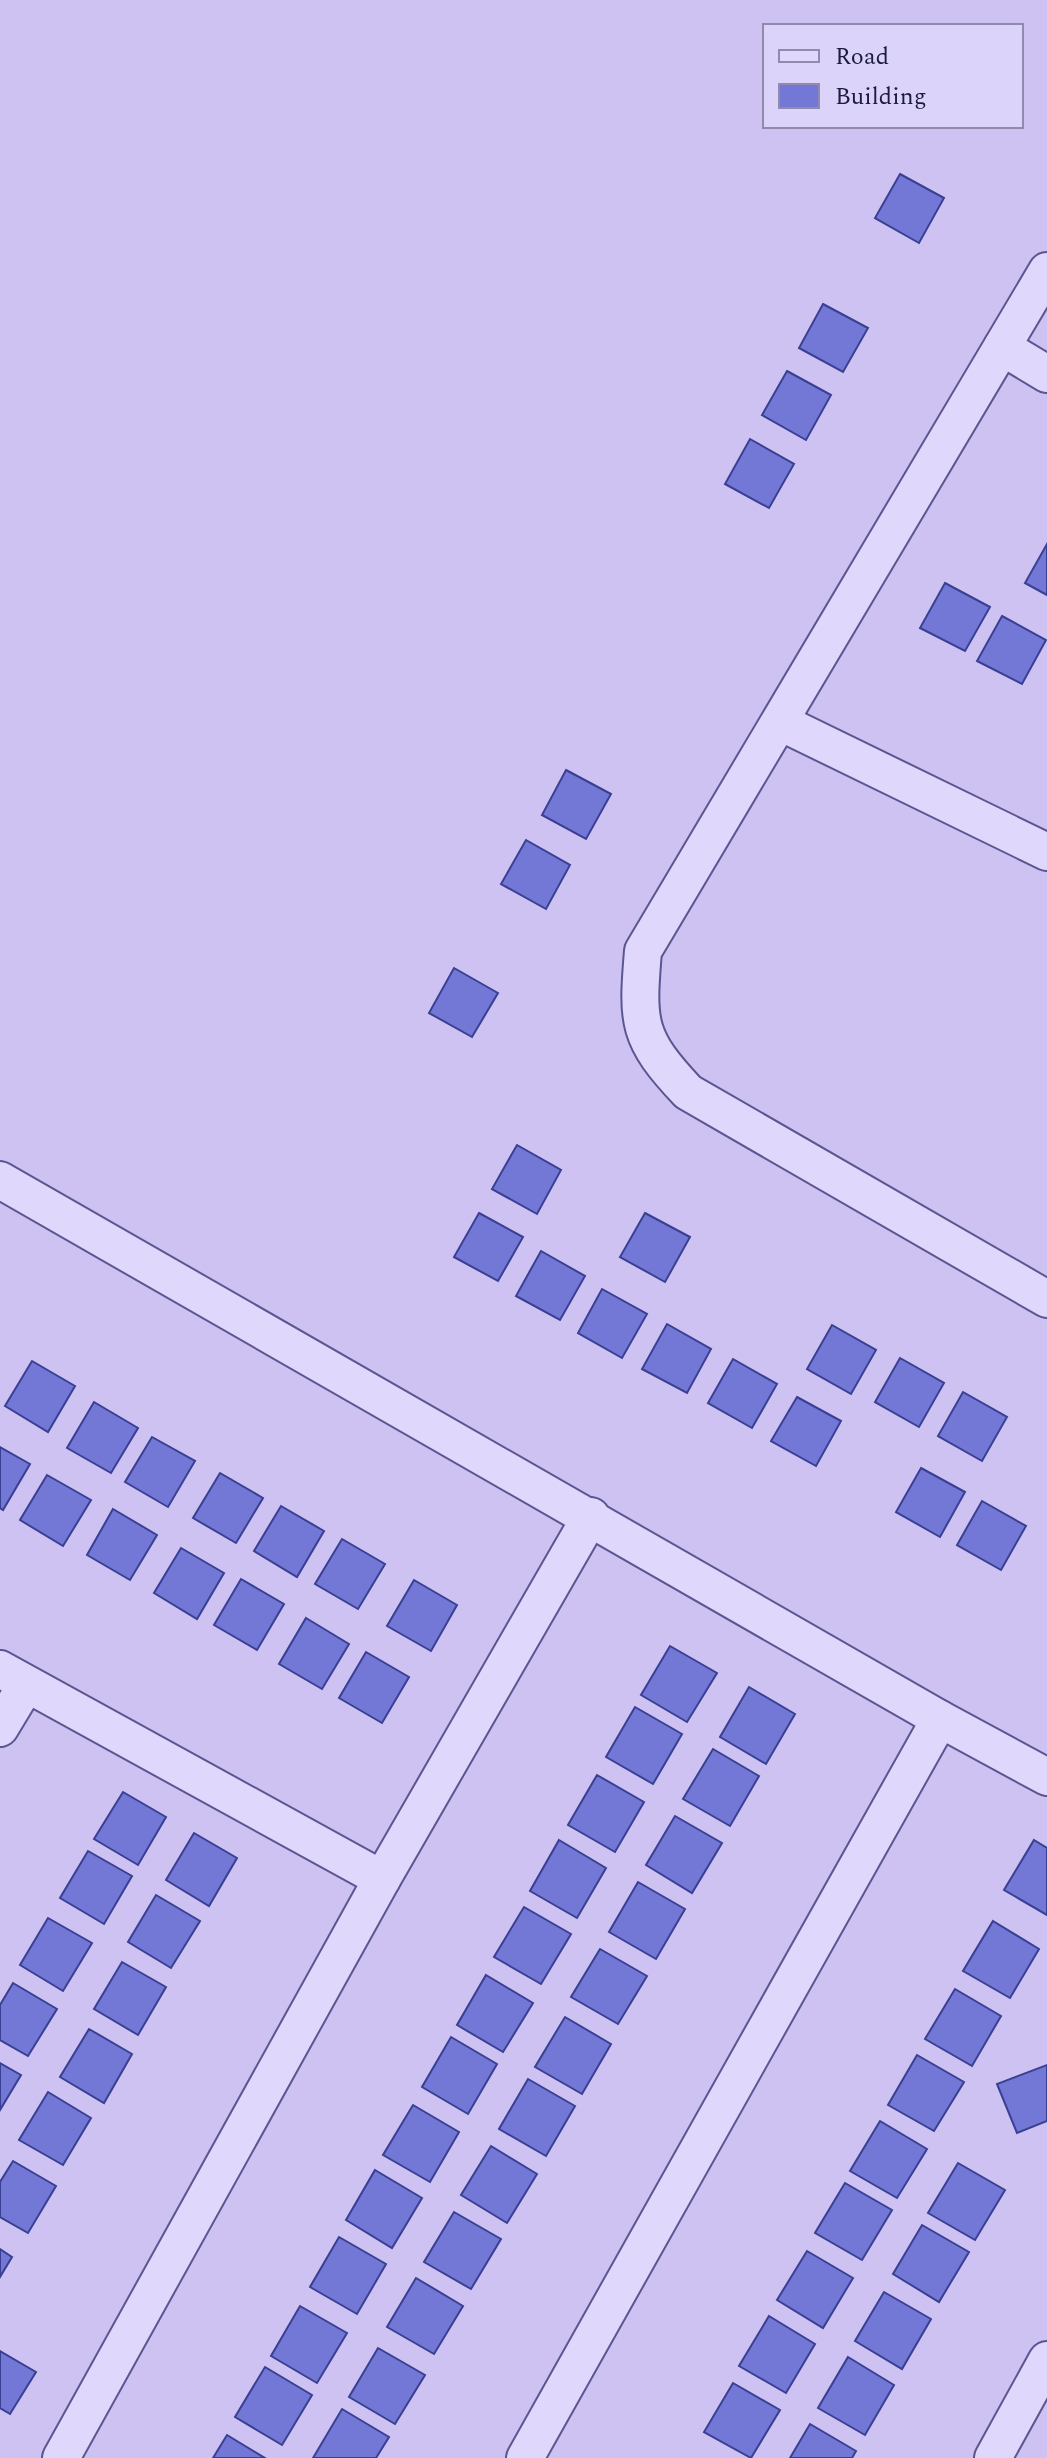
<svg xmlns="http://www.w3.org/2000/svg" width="1047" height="2458" font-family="Spectral,serif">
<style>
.building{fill:#7378d6;stroke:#393f92;stroke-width:2}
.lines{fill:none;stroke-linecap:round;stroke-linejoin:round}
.minor-casing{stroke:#5a5690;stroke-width:40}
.minor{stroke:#e0d7fd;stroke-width:36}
</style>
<rect width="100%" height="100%" fill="#cec2f3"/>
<!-- building -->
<g class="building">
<path d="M 900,174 L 944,198 L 919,243 L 875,218 Z"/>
<path d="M 823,304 L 868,328 L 843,372 L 799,348 Z"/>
<path d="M 787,371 L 831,395 L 806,440 L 762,415 Z"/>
<path d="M 750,439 L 794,464 L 769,508 L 725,484 Z"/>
<path d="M 1047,544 L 1047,595 L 1025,583 Z"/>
<path d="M 945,583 L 990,607 L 965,651 L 920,628 Z"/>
<path d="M 1002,616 L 1046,640 L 1022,684 L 977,661 Z"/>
<path d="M 566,770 L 611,794 L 586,839 L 542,815 Z"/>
<path d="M 526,840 L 570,865 L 546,909 L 501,884 Z"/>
<path d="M 454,968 L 498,993 L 472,1037 L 429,1013 Z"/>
<path d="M 517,1145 L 561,1170 L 537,1214 L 492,1189 Z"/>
<path d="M 479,1213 L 523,1237 L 498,1281 L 454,1257 Z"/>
<path d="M 645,1213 L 690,1237 L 665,1282 L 620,1257 Z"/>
<path d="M 541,1251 L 585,1276 L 560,1320 L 516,1296 Z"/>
<path d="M 602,1289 L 647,1314 L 622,1358 L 578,1333 Z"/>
<path d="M 667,1324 L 711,1349 L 687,1393 L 642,1369 Z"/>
<path d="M 832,1325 L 876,1350 L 851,1394 L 807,1369 Z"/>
<path d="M 900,1358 L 944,1383 L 919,1427 L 875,1402 Z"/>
<path d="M 733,1359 L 777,1384 L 752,1428 L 708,1403 Z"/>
<path d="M 32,1361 L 75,1386 L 48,1432 L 5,1406 Z"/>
<path d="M 963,1392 L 1007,1417 L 982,1461 L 938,1436 Z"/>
<path d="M 797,1397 L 841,1421 L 816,1466 L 771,1441 Z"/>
<path d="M 94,1402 L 138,1428 L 111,1473 L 67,1448 Z"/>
<path d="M 152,1437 L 195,1461 L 168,1507 L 125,1482 Z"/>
<path d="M 0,1447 L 30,1464 L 3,1510 L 0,1508 Z"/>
<path d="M 921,1468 L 965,1492 L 940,1537 L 896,1512 Z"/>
<path d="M 220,1473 L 263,1498 L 236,1543 L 193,1518 Z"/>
<path d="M 47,1475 L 91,1500 L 63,1546 L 20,1520 Z"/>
<path d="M 982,1501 L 1026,1526 L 1001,1570 L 957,1545 Z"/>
<path d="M 281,1506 L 324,1531 L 297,1577 L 254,1551 Z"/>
<path d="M 113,1509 L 157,1535 L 130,1580 L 87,1555 Z"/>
<path d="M 342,1539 L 385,1564 L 358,1609 L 315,1584 Z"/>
<path d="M 181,1548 L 224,1573 L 197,1619 L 154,1593 Z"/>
<path d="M 241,1579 L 284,1604 L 257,1650 L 214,1625 Z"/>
<path d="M 414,1580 L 457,1605 L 431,1651 L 387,1626 Z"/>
<path d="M 306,1618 L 349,1644 L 322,1689 L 279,1664 Z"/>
<path d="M 670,1646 L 717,1673 L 687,1722 L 641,1695 Z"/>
<path d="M 366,1652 L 409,1677 L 382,1723 L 339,1698 Z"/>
<path d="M 749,1687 L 795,1714 L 766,1764 L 720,1737 Z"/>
<path d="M 635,1707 L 682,1734 L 653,1784 L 606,1757 Z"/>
<path d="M 713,1749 L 759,1776 L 730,1826 L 683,1799 Z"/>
<path d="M 597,1775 L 644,1802 L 615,1852 L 568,1825 Z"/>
<path d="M 123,1792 L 166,1817 L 138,1865 L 94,1839 Z"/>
<path d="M 675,1816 L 722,1843 L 692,1893 L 646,1865 Z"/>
<path d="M 194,1833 L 237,1858 L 209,1906 L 166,1880 Z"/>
<path d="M 559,1840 L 606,1868 L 577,1918 L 530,1891 Z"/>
<path d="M 1034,1840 L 1047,1848 L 1047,1915 L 1004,1890 Z"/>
<path d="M 88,1851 L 132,1876 L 104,1924 L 60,1898 Z"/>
<path d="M 638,1882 L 685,1909 L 656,1959 L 609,1932 Z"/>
<path d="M 156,1895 L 200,1921 L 171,1968 L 128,1942 Z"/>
<path d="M 524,1907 L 571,1934 L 541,1984 L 494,1957 Z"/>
<path d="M 48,1918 L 92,1943 L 63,1991 L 20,1965 Z"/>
<path d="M 993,1921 L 1039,1949 L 1010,1998 L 963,1971 Z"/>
<path d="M 600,1949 L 647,1976 L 618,2024 L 571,1997 Z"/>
<path d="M 122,1962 L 166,1987 L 138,2035 L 94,2009 Z"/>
<path d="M 486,1975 L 533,2003 L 503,2052 L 457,2025 Z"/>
<path d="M 13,1983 L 57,2009 L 28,2056 L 0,2040 L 0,2005 Z"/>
<path d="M 955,1989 L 1001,2016 L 972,2066 L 925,2039 Z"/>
<path d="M 565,2017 L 611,2044 L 582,2094 L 535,2067 Z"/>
<path d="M 89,2029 L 132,2054 L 104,2103 L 60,2077 Z"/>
<path d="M 451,2037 L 497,2064 L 468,2114 L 422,2087 Z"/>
<path d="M 917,2055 L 964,2082 L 934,2131 L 888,2105 Z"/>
<path d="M 0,2063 L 21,2075 L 0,2110 Z"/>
<path d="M 1047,2065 L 1047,2121 L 1017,2133 L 997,2084 Z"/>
<path d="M 528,2079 L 575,2106 L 546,2156 L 499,2129 Z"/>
<path d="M 48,2092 L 91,2118 L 63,2165 L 19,2140 Z"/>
<path d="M 413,2105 L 459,2132 L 430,2182 L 383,2155 Z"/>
<path d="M 880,2121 L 927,2149 L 897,2198 L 850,2171 Z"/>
<path d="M 491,2146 L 537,2174 L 507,2223 L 461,2195 Z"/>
<path d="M 13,2161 L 56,2186 L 28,2233 L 0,2217 L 0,2182 Z"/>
<path d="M 958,2163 L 1005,2190 L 975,2240 L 928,2213 Z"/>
<path d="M 375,2170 L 422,2198 L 392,2248 L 346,2220 Z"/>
<path d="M 845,2183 L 892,2210 L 862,2260 L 815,2233 Z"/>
<path d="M 454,2212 L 501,2239 L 471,2289 L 424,2262 Z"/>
<path d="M 922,2225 L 969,2252 L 939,2302 L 893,2274 Z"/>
<path d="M 339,2237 L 386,2264 L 357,2314 L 310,2287 Z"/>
<path d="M 0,2249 L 12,2257 L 0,2277 Z"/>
<path d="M 807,2251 L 853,2278 L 823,2328 L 777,2300 Z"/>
<path d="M 416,2278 L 463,2306 L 434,2354 L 387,2327 Z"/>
<path d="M 884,2292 L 931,2319 L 902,2369 L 855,2341 Z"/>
<path d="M 300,2306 L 347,2333 L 317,2383 L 271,2356 Z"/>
<path d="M 769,2316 L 815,2344 L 786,2393 L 739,2366 Z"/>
<path d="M 378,2348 L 425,2375 L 395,2424 L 349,2397 Z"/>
<path d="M 0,2351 L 36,2372 L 10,2414 L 0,2408 Z"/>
<path d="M 848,2357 L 894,2385 L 865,2435 L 818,2408 Z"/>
<path d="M 265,2367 L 312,2395 L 282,2445 L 235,2417 Z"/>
<path d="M 733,2383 L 780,2410 L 751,2458 L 704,2432 Z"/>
<path d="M 342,2409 L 389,2437 L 376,2458 L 313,2458 Z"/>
<path d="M 810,2424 L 856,2451 L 852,2458 L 790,2458 Z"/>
<path d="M 227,2435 L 265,2458 L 213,2458 Z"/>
</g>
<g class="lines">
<!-- minor casing -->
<g class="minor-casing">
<g id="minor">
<path d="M 1047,271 L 643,951 C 637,1023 637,1038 688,1092 L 1047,1299"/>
<path d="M 1002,347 L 1047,374"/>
<path d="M 780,722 L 1047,852"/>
<path d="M 0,1180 L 940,1719 L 525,2458"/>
<path d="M 0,1669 L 382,1879"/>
<path d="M 940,1719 L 1047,1777"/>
<path d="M 0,1728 L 26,1685"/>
<path d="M 61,2458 L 382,1879 L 591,1516"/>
<path d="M 993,2458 L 1047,2360"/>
</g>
</g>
<!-- minor -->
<use href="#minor" class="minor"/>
</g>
<!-- legend -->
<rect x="763" y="24" width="260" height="104" fill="#dcd3fa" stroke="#908aaf" stroke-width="2"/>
<rect x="779" y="50" width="40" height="12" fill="#e0d7fd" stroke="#908aaf" stroke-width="2"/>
<text x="835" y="64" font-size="24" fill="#1d1c3e">Road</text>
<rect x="779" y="84" width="40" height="24" fill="#7378d6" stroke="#908aaf" stroke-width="2"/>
<text x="835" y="104" font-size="24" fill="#1d1c3e">Building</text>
</svg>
